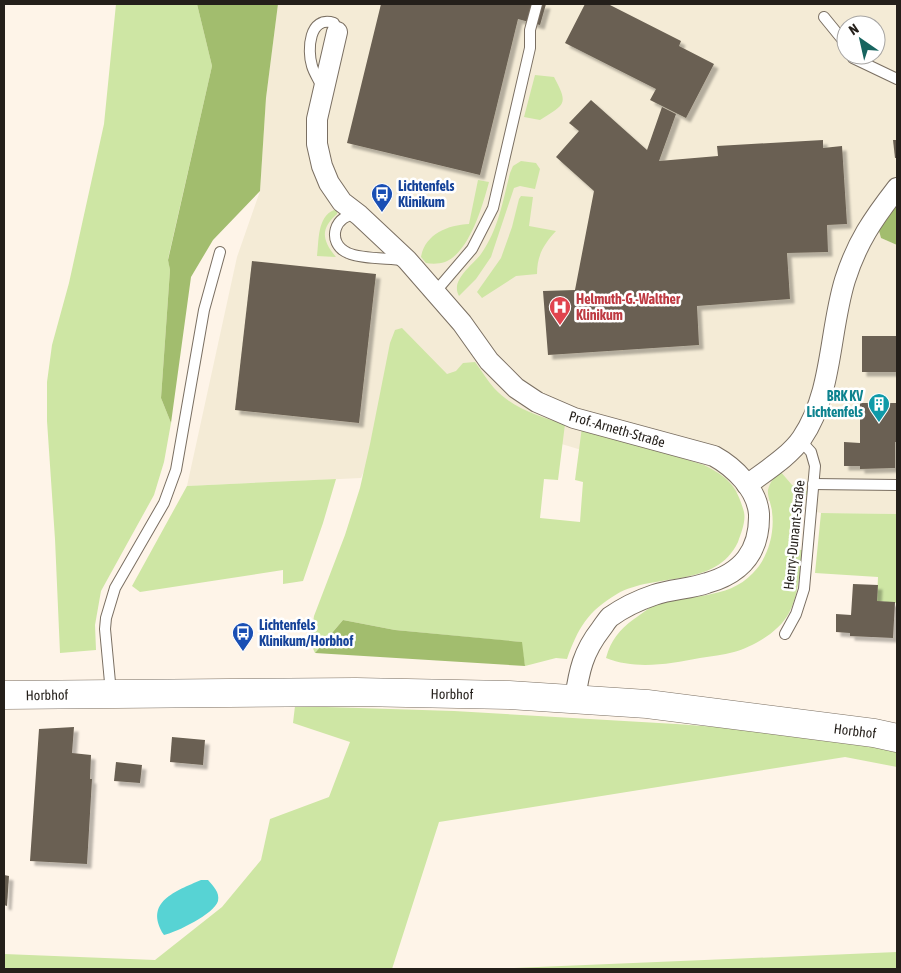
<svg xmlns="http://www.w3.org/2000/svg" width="901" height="973" font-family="'Asap Condensed',sans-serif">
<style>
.medical{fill:#f4ebd6;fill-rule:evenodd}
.green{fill:#cee6a4}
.forest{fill:#a2bd6e}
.water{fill:#57d3d4}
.building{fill:#6a6052;filter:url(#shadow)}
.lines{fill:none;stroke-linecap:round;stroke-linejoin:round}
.lane-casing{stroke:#7a6f62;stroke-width:12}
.street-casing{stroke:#7a6f62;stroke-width:22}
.secondary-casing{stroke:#7a6f62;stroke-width:29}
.lane{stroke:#fff;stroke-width:10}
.street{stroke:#fff;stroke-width:20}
.secondary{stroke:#fff;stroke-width:28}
.labels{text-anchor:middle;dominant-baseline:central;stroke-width:5;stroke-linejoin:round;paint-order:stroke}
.transit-label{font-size:14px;font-weight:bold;fill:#164399;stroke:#fff;text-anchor:start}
.health-label{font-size:14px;font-weight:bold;fill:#be3a42;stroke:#fff;text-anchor:start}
.culture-label{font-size:14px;font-weight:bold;fill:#0d838f;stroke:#fff;text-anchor:end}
.street-label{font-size:14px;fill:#241f1a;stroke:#fff}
</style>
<defs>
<filter id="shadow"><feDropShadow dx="4.5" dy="4.5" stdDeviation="1" flood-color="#0004"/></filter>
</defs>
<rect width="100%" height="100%" fill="#fef4e8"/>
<!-- medical -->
<path class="medical" d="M 278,4 L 897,4 L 897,204 L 881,238 L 897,245 L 897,514 L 821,513 L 788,506 L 625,463 L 397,395 L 361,478 L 187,486 L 237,257 L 260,191 L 266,98 ZM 846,25 L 876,25 L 876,55 L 846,55 Z"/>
<!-- green -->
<g class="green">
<path d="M 116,4 L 197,4 L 212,66 L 168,259 L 170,270 L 161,398 L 171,423 L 164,462 L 154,495 L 101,591 L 95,625 L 96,650 L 60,653 L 55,539 L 47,421 L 47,382 L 52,345 L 69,283 L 104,124 Z"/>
<path d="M 535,75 L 554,77 C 569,105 565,104 540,120 L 524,117 Z"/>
<path d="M 521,161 L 536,163 L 540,169 L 535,189 L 520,186 L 514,188 L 491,257 L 476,279 L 459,296 C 450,280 472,266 481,254 C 498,230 503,201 510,173 L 513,166 Z"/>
<path d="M 478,180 L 489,182 C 483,204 470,252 445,262 C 439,264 432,264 426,263 L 421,257 C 425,234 448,225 469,224 Z"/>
<path d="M 521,196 L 533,197 L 529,226 L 556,231 C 544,244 537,255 537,274 L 516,276 L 482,298 L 477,292 L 501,258 L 512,227 L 519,199 Z"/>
<path d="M 334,210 L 337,211 L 337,214 C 320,229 322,240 336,257 L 317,256 C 319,241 317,217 334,210 Z"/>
<path d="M 402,328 L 447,374 L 456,371 L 463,363 L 475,362 C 481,370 487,380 494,388 C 512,408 540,417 565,424 L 558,480 L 544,479 L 540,518 L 580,522 L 583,482 L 575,480 L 582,427 L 704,465 C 728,477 737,486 744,512 C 746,522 741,533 738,542 C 716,589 655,572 617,594 C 588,611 578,628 567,659 L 556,658 L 525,666 L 521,642 L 395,630 L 343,620 L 315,653 L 310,642 L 314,616 L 345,535 L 360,488 L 370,444 L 390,343 L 395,330 Z"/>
<path d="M 780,471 L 792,485 L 807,491 L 807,495 L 793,494 L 788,549 L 802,550 C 800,571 799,594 789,613 C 779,632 753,647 734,652 C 723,655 711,656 700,658 C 669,664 636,670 606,658 C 611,640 619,630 634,619 C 640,615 647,609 653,606 C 687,593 727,601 753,573 C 768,558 775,533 772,512 C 772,506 767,496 768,490 C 770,482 775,476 780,471 Z"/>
<path d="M 336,479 L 323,523 L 303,581 L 283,584 L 283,570 L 140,592 L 132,586 L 187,486 Z"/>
<path d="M 821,513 L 897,514 L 897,603 L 877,601 L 878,577 L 815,573 Z"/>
<path d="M 295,706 L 454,711 L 676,724 L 851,737 L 897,747 L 897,767 L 845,757 L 439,822 L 392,969 L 4,969 L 4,954 L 155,960 L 222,907 L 261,860 L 270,819 L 329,797 L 350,742 L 293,723 Z"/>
<path d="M 897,952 L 897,969 L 493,969 Z"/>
</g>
<!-- forest -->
<g class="forest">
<path d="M 197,4 L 278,4 L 266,98 L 260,191 L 213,240 L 191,277 L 171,423 L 161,398 L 170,270 L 168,260 L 212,66 Z"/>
<path d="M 897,204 L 897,245 L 881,238 L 878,227 Z"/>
<path d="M 343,620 L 395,630 L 522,642 L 525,666 L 315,653 Z"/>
</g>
<!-- water -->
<path class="water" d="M 201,880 L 208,880 C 213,886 220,892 218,901 C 214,914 177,932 164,935 C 143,902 176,891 201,880 Z"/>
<!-- building -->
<g class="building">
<path d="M 381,4 L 546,4 L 540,25 L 518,19 L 480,175 L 347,143 Z"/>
<path d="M 585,4 L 608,4 L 681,41 L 679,46 L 714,64 L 686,118 L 650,100 L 656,89 L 565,43 Z"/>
<path d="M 591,100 L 647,150 L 662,107 L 676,114 L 659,161 L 718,156 L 717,146 L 823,140 L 823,148 L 842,146 L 847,224 L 827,225 L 828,252 L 787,253 L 790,299 L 697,306 L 699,345 L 548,355 L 543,291 L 575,290 L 594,191 L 556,157 L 579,131 L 569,123 Z"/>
<path d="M 893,140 L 897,140 L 897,158 L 895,158 Z"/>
<path d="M 252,261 L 376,274 L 359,423 L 235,410 Z"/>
<rect x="862" y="336" width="35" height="36"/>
<path d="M 860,403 L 897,403 L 897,442 L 895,442 L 895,468 L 860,469 L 860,466 L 844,466 L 844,442 L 860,443 Z"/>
<path d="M 853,584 L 878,585 L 877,601 L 895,602 L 893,638 L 850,636 L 850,633 L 836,632 L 836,614 L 851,615 Z"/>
<path d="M 74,727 L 72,753 L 91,755 L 90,779 L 92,779 L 87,864 L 30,861 L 39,729 Z"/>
<path d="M 172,737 L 205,740 L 203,765 L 170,762 Z"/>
<path d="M 116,762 L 142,765 L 140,783 L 114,781 Z"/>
<path d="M 4,875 L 9,876 L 7,906 L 4,905 Z"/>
</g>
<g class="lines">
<!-- lane casing -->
<g class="lane-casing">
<g id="lane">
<path d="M 824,17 L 846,44"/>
<path d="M 852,55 L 853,58 L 897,79"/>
<path d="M 322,87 C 319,80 314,73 312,66 C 307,50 309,15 334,23 L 337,32"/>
<path d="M 358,215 C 335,212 325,243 348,253 C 360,259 389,258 403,260"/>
<path d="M 436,291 L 472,249 L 493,208 L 530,48 L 530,30 L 537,4"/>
<path d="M 813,484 L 897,485"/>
<path d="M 785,634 L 796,614 L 804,589 L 815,466 L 811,452 L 800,440"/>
<path d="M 111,693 L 105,629 L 106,618 L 115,588 L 164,503 L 176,470 L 204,310 L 220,252"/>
</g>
</g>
<!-- street casing -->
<g class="street-casing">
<g id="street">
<path d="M 337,32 L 317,119 L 317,144 L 322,166 L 329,183 L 342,202 L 359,215 L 407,260 L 462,323 L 489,361 L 516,388 L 537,402 L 574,418 L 714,456 C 734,467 757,489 759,514 C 760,551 742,573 707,583 C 690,589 671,589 654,595 C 639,600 624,607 610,617 C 607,620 604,625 601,629 C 583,652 579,671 575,699"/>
<path d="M 747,485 C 764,472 790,456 802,438 C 833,392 829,332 845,280 C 857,242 873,219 897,188"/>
</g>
</g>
<!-- secondary casing -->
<g class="secondary-casing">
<path id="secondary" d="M 4,695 L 356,692 L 509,695 L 647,704 L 874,733 L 897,738"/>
</g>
<!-- lane -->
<use href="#lane" class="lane"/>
<!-- street -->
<use href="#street" class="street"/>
<!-- secondary -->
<use href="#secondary" class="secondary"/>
</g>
<!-- icons -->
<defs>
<g id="bus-pin" transform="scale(1.125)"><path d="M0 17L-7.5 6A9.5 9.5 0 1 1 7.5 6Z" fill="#1a4fb4" stroke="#fff"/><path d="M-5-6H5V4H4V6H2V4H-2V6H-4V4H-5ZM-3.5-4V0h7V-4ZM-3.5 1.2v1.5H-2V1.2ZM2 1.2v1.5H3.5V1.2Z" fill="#fff"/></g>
<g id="hospital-pin" transform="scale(1.125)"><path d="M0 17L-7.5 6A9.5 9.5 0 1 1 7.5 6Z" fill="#e0444e" stroke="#fff"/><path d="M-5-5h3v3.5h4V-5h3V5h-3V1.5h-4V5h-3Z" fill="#fff"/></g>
<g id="building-pin" transform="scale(1.125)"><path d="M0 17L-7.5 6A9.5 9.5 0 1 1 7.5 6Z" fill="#0f9aa8" stroke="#fff"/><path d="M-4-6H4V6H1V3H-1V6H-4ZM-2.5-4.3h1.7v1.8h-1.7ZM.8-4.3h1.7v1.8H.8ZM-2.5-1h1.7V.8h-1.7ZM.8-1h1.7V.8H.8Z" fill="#fff"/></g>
</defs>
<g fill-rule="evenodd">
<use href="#bus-pin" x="382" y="194"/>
<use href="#hospital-pin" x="560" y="307"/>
<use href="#building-pin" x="879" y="404"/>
<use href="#bus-pin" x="243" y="633"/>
</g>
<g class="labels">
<!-- transit labels -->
<g class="transit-label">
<text x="398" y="186">Lichtenfels<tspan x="398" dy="16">Klinikum</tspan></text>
<text x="259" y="625">Lichtenfels<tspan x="259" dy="16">Klinikum/Horbhof</tspan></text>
</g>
<!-- health labels -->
<g class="health-label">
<text x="576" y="299">Helmuth-G.-Walther<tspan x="576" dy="16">Klinikum</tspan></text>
</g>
<!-- culture labels -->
<g class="culture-label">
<text x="863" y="396">BRK KV<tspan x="863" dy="16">Lichtenfels</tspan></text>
</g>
<!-- street labels -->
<g class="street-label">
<text transform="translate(617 429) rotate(16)">Prof.-Arneth-Straße</text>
<text transform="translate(794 535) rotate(-84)">Henry-Dunant-Straße</text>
<text transform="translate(452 694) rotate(1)">Horbhof</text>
<text transform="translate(47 695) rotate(-1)">Horbhof</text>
<text transform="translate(855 731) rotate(7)">Horbhof</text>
</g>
</g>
<!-- border -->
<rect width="901" height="973" fill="none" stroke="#241f1a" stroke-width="10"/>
<!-- north arrow -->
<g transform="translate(861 40) rotate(326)"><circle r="24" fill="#ffffff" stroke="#a7a5a3"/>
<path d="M0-4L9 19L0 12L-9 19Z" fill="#17645f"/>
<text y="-8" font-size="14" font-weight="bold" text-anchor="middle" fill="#241f1a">N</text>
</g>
</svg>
